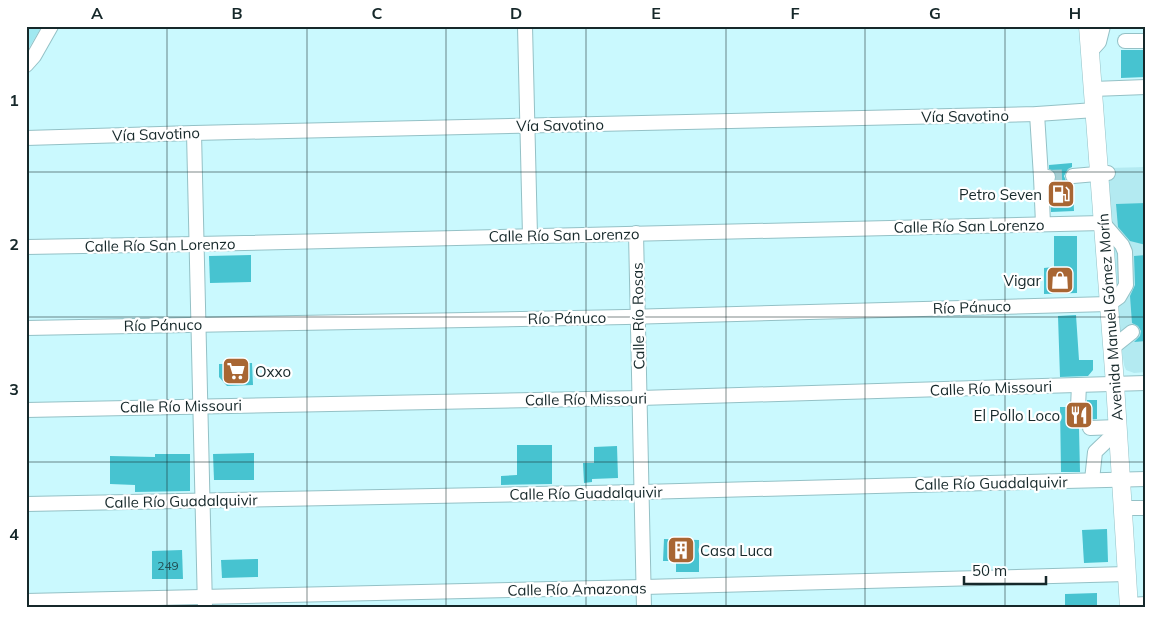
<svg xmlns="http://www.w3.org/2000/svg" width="1172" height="634" font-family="Mulish,sans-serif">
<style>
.built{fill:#b3eaf1}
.green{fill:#a1e8f0}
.building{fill:#47c3d0}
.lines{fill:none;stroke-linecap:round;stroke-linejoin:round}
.minor-tunnel{stroke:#a6cfd4;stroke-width:14;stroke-dasharray:14 7;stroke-linecap:butt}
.minor-casing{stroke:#94c1c6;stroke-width:16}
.major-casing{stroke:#94c1c6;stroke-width:19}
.minor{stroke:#fff;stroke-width:14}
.major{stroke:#fff;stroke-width:18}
.grid{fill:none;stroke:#16282a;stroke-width:1;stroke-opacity:0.55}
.labels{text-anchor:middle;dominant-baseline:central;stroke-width:4.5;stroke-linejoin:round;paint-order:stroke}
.number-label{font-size:12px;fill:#224f54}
.street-label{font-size:15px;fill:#16282a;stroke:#fff}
.poi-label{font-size:15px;fill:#16282a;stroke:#fff;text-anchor:end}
.neatline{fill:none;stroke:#16282a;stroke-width:2}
.grid-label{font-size:16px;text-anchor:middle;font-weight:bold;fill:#16282a}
</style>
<rect width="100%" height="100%" fill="#caf9fe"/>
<!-- built -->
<path class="built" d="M 1146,167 L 1146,372 L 1134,373 L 1126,370 L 1124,365 L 1119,330 L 1108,168 Z"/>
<!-- green -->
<path class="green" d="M 26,26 L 42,26 L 26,53 Z"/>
<!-- building -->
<g class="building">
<path d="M 1121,50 L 1146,50 L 1146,77 L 1121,78 Z"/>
<path d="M 1072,163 L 1072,167 L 1068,169 L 1064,176 L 1066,181 L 1073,185 L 1074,211 L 1051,212 L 1050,185 L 1055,182 L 1057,177 L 1055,172 L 1049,169 L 1049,165 Z"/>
<path d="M 1146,203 L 1146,245 L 1130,241 L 1118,227 L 1116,204 Z"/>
<path d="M 1054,236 L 1077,236 L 1077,293 L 1044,294 L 1044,268 L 1054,267 Z"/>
<path d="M 251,255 L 251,282 L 210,283 L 209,256 Z"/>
<path d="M 1146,255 L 1146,341 L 1134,342 L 1140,336 L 1141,331 L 1138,326 L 1132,323 L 1130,296 L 1135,285 L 1134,256 Z"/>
<path d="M 1076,315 L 1079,360 L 1093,360 L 1093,370 L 1088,376 L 1060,377 L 1058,316 Z"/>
<path d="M 252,363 L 253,385 L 227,386 L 219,377 L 219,364 Z"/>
<path d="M 1087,400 L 1097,400 L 1097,419 L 1086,420 L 1083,424 L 1081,428 L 1079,428 L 1080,472 L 1061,472 L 1060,407 L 1069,407 L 1073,414 L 1082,415 L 1086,411 Z"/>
<path d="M 517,445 L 552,445 L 552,484 L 501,485 L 501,476 L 517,475 Z"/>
<path d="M 617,446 L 618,478 L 592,479 L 592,482 L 584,483 L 583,463 L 594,463 L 594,447 Z"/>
<path d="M 254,453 L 254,480 L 214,480 L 213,454 Z"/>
<path d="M 155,454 L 190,454 L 190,491 L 135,492 L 135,485 L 110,484 L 110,456 L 155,457 Z"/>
<path d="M 1107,529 L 1108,562 L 1084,563 L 1082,530 Z"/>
<path d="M 664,539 L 699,540 L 699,572 L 676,572 L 676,561 L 663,561 Z"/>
<path d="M 182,550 L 183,579 L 152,579 L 152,551 Z"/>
<path d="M 258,559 L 258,577 L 222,578 L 221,560 Z"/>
<path d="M 1097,593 L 1097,608 L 1065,608 L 1065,594 Z"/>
</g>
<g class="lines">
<!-- minor-tunnel -->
<g class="minor-tunnel">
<path d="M 1048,177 L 1073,176"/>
<path d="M 1078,407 L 1078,415 L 1090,428"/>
</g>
<!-- minor casing -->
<g class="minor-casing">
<g id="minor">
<path d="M 525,26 L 530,236"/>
<path d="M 1125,41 L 1146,41"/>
<path d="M 1090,52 L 1099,42 L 1103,26"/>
<path d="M 26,65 L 34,56 L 51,26"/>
<path d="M 1093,89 L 1146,87"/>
<path d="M 1037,114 L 1041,177 L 1048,177"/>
<path d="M 194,133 L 205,608"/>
<path d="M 26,138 L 194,133 L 1037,114 L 1095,110"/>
<path d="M 1073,176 L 1108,173"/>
<path d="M 1041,177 L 1043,224"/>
<path d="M 636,233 L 644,608"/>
<path d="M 26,247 L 197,244 L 1103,223 L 1122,245 L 1125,252 L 1126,285 L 1119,297 L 1109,304 L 626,317 L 26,328"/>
<path d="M 1112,348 L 1132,332"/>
<path d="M 1078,407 L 1079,385"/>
<path d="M 26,410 L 640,398 L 1146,383"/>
<path d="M 1090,428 L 1118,427"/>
<path d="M 1092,480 L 1095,452 L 1118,430"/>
<path d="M 26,504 L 642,492 L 1146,479"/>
<path d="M 1123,508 L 1146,508"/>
<path d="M 26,601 L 644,587 L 1127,574"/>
<path d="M 1129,605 L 1146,604"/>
</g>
</g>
<!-- major casing -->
<g class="major-casing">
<path id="major" d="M 1088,26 L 1115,384 L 1129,608"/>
</g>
<!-- minor -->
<use href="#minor" class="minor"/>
<!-- major -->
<use href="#major" class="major"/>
</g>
<!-- grid -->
<path class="grid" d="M 167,26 L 167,608M 307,26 L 307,608M 446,26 L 446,608M 586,26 L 586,608M 726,26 L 726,608M 865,26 L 865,608M 1005,26 L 1005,608M 26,172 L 1146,172M 26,317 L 1146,317M 26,462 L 1146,462"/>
<!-- icons -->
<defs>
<g id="fuel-square" transform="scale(1.4375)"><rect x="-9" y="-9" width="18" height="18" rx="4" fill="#a86633" stroke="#fff"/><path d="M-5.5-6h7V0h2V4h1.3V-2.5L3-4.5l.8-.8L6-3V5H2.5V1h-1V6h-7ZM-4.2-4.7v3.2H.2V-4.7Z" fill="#fff"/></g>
<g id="shop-square" transform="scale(1.4375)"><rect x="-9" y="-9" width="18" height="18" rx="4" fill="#a86633" stroke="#fff"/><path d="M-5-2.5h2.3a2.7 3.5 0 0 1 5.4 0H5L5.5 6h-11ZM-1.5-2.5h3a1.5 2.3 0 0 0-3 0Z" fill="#fff"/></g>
<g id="supermarket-square" transform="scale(1.4375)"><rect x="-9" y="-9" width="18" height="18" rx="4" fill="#a86633" stroke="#fff"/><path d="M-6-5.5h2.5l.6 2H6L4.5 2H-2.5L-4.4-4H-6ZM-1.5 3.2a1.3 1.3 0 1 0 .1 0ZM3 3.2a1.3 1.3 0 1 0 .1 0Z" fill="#fff"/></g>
<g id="restaurant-square" transform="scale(1.4375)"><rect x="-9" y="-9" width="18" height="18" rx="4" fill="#a86633" stroke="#fff"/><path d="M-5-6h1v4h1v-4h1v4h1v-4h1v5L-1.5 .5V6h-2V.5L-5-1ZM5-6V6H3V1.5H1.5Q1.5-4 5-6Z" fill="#fff"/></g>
<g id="building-square" transform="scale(1.4375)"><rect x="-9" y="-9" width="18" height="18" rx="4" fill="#a86633" stroke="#fff"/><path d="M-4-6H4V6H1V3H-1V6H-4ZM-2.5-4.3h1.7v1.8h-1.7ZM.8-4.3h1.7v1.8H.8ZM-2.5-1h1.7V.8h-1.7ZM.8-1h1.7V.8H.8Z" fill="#fff"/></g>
</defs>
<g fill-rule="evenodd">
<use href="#fuel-square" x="1061" y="194"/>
<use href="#shop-square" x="1060" y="280"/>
<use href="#supermarket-square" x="236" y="371"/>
<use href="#restaurant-square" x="1079" y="415"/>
<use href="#building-square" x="681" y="550"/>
</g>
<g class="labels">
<!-- number labels -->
<g class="number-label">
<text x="168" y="565">249</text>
</g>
<!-- street labels -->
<g class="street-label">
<text transform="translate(965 116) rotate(-1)">Vía Savotino</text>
<text transform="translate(560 125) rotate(-1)">Vía Savotino</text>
<text transform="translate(156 134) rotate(-2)">Vía Savotino</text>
<text transform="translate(969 226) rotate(-1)">Calle Río San Lorenzo</text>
<text transform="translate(564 235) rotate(-1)">Calle Río San Lorenzo</text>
<text transform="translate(160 245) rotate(-1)">Calle Río San Lorenzo</text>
<text transform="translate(972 307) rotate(-2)">Río Pánuco</text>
<text transform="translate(638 316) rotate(-91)">Calle Río Rosas</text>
<text transform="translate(1110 317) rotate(-94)">Avenida Manuel Gómez Morín</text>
<text transform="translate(567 318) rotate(-1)">Río Pánuco</text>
<text transform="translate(163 325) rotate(-1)">Río Pánuco</text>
<text transform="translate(991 388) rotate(-2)">Calle Río Missouri</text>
<text transform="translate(586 399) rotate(-1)">Calle Río Missouri</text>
<text transform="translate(181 406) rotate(-1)">Calle Río Missouri</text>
<text transform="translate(991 483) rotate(-1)">Calle Río Guadalquivir</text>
<text transform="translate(586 493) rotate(-1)">Calle Río Guadalquivir</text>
<text transform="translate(181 501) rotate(-1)">Calle Río Guadalquivir</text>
<text transform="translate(577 589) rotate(-1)">Calle Río Amazonas</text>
</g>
<!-- poi labels -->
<g class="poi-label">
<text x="1042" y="194">Petro Seven</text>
<text x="1041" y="280">Vigar</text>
<text x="255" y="371" text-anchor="start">Oxxo</text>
<text x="1060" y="415">El Pollo Loco</text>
<text x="700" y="550" text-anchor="start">Casa Luca</text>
</g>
</g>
<!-- border -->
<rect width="1172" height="634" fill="none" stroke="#ffffff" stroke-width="55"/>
<!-- scale -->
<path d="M964 576v8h82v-8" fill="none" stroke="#16282a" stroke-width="2.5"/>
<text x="972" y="576" font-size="15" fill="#16282a" stroke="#ffffff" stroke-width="4" paint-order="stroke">50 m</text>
<rect x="28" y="28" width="1116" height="578" class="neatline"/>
<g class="grid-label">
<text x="97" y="19">A</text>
<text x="237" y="19">B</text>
<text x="377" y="19">C</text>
<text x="516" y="19">D</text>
<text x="656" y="19">E</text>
<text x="795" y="19">F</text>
<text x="935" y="19">G</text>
<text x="1075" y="19">H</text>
<text x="14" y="106">1</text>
<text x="14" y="250">2</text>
<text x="14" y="395">3</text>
<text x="14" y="540">4</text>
</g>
</svg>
